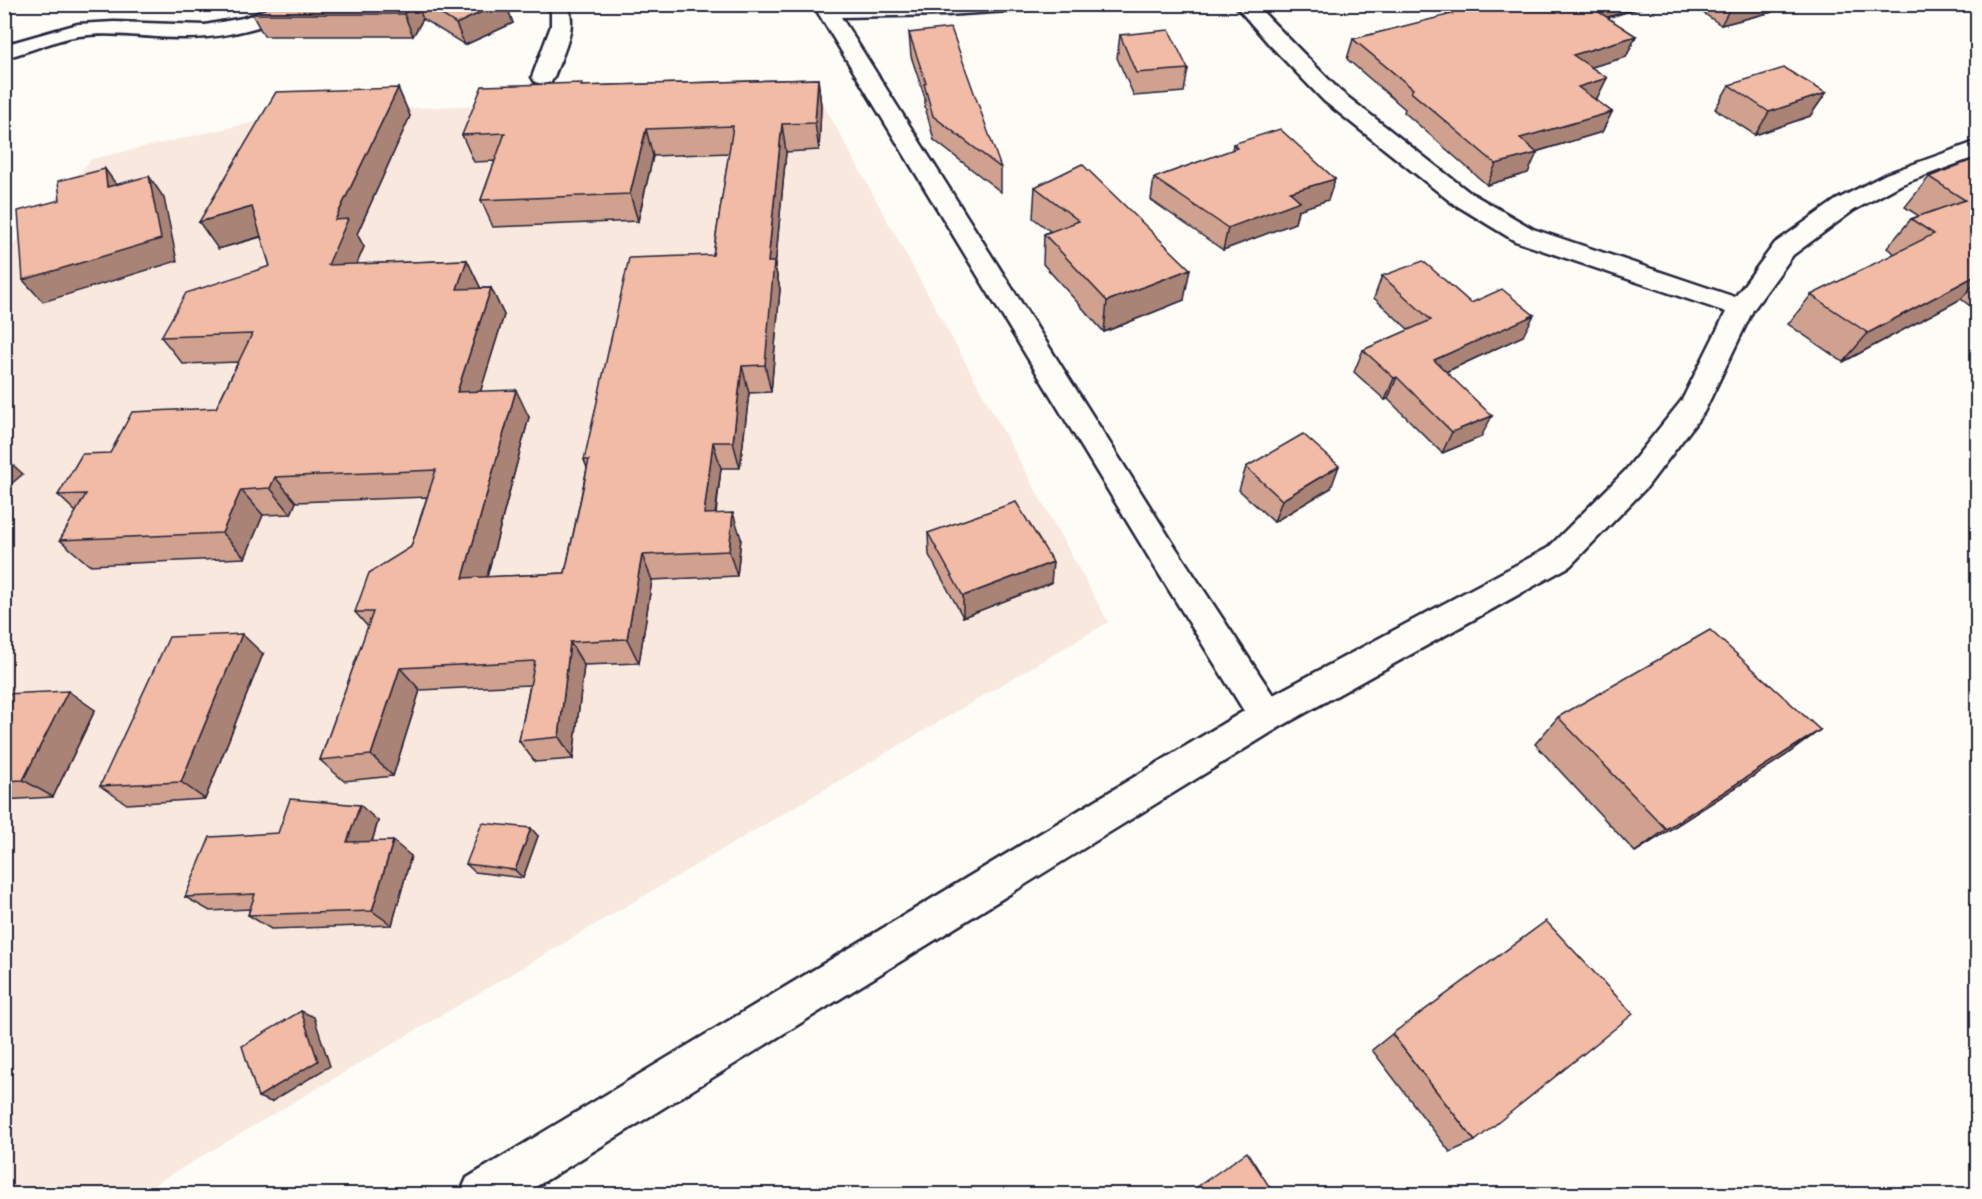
<svg xmlns="http://www.w3.org/2000/svg" width="1982" height="1199" font-family="Caveat,sans-serif">
<style>
.built{fill:#f9e8de}
.lines{fill:none;stroke-linecap:round;stroke-linejoin:round}
.minor-casing{stroke:#22223b;stroke-width:5}
.minor{fill:#fdfcf7;fill-rule:evenodd}
.wall{fill:#cfa18e;stroke:#22223b;stroke-width:1.5}
.shaded-wall{fill:#a98374;stroke:#22223b;stroke-width:1.5}
.building{fill:#f1bba5;stroke:#22223b;stroke-width:1.5}
</style>
<rect width="100%" height="100%" fill="#fdfcf7"/>
<filter id="ink" filterUnits="userSpaceOnUse"><feTurbulence type="fractalNoise" baseFrequency=".0167" numOctaves="2"/><feDisplacementMap in="SourceGraphic" scale="12" xChannelSelector="R" yChannelSelector="G"/><feConvolveMatrix kernelMatrix="1 2 1 2 8 2 1 2 1" color-interpolation-filters="sRGB"/></filter>
<g filter="url(#ink)">
<!-- built -->
<path class="built" d="M 815,89 L 1108,622 L 138,1194 L 5,1194 L 4,255 L 92,159 L 289,114 Z"/>
<g class="lines">
<!-- minor casing -->
<g class="minor-casing">
<g id="minor">
<path d="M 286,4 L 316,4 L 313,8 C 274,23 232,38 189,38 C 152,39 116,31 79,36 C 53,40 30,52 4,58 L 4,45 L 78,24 L 114,22 L 205,25 L 243,18 Z"/>
<path d="M 545,4 L 566,4 C 580,24 561,57 554,77 L 551,82 L 543,84 L 535,82 L 532,77 L 551,26 L 551,12 Z"/>
<path d="M 815,4 L 1035,4 L 1032,8 L 1025,10 L 947,15 L 841,17 L 1176,548 L 1273,695 L 1548,548 L 1625,471 L 1682,400 L 1726,312 L 1515,241 L 1451,202 L 1324,101 L 1268,43 L 1234,4 L 1255,4 L 1340,91 L 1469,192 L 1533,229 L 1735,297 L 1775,243 L 1836,200 L 1886,174 L 1978,141 L 1978,156 L 1902,184 L 1854,210 L 1793,255 L 1753,310 L 1704,412 L 1647,487 L 1570,566 L 1280,727 L 524,1194 L 460,1194 L 467,1178 L 1244,711 L 1154,566 L 817,11 Z"/>
</g>
</g>
<!-- minor -->
<use href="#minor" class="minor"/>
</g>
<!-- wall -->
<g class="wall">
<path d="M 276,4 L 506,4 L 513,23 L 465,45 L 423,19 L 413,36 L 264,36 L 252,14 Z"/>
<path d="M 1469,4 L 1654,4 L 1607,18 L 1636,36 L 1626,57 L 1591,67 L 1607,78 L 1597,98 L 1595,99 L 1612,112 L 1602,132 L 1536,152 L 1528,173 L 1487,185 L 1404,112 L 1405,109 L 1347,59 L 1353,39 L 1446,16 L 1447,11 Z"/>
<path d="M 1690,4 L 1776,4 L 1772,12 L 1721,25 Z"/>
<path d="M 909,33 L 1001,168 L 1001,192 L 934,140 L 925,107 L 925,98 L 911,56 Z"/>
<path d="M 1120,35 L 1188,69 L 1184,92 L 1134,96 L 1117,58 Z"/>
<path d="M 818,79 L 821,106 L 819,150 L 786,152 L 775,267 L 780,289 L 771,392 L 749,393 L 740,468 L 721,468 L 716,514 L 741,538 L 737,576 L 652,580 L 639,663 L 584,665 L 573,759 L 535,762 L 519,741 L 530,685 L 420,690 L 393,776 L 344,781 L 320,760 L 368,627 L 355,612 L 411,547 L 427,497 L 296,502 L 291,514 L 263,515 L 245,558 L 89,565 L 60,540 L 76,512 L 58,495 L 110,453 L 216,408 L 238,362 L 183,364 L 161,337 L 270,266 L 261,237 L 218,249 L 398,88 L 410,116 L 357,234 L 364,247 L 356,264 L 467,260 L 480,287 L 480,288 L 491,288 L 504,315 L 480,392 L 529,417 L 487,577 L 565,573 L 587,468 L 584,460 L 713,255 L 729,153 L 653,156 L 638,221 L 493,227 L 481,200 L 495,161 L 474,162 L 462,135 L 582,86 Z"/>
<path d="M 1729,85 L 1826,93 L 1810,116 L 1755,135 L 1715,109 Z"/>
<path d="M 1233,144 L 1335,179 L 1328,200 L 1298,210 L 1295,223 L 1223,250 L 1151,200 L 1154,178 L 1232,150 Z"/>
<path d="M 1977,158 L 1977,303 L 1970,306 L 1961,299 L 1843,362 L 1788,324 L 1811,295 L 1895,254 L 1887,248 L 1911,219 L 1919,216 L 1905,207 L 1929,177 Z"/>
<path d="M 1035,187 L 1184,300 L 1104,332 L 1043,264 L 1044,234 L 1050,231 L 1033,218 Z"/>
<path d="M 1382,276 L 1471,303 L 1523,336 L 1446,372 L 1481,437 L 1442,453 L 1388,399 L 1385,400 L 1354,372 L 1363,350 L 1409,330 L 1374,298 Z"/>
<path d="M 1246,467 L 1331,488 L 1274,522 L 1239,490 Z"/>
<path d="M 928,533 L 1051,583 L 963,617 L 929,555 Z"/>
<path d="M 263,654 L 205,799 L 127,804 L 100,786 Z"/>
<path d="M 4,694 L 95,710 L 53,797 L 4,800 Z"/>
<path d="M 1558,717 L 1820,730 L 1785,756 L 1635,852 L 1535,744 Z"/>
<path d="M 378,821 L 372,842 L 411,856 L 392,925 L 271,929 L 248,915 L 250,909 L 210,911 L 185,897 L 278,833 Z"/>
<path d="M 538,836 L 523,878 L 475,872 L 466,864 Z"/>
<path d="M 1392,1034 L 1475,1141 L 1450,1152 L 1372,1050 Z"/>
</g>
<!-- shaded-wall -->
<g class="shaded-wall">
<path d="M 410,4 L 417,4 L 423,19 L 413,36 L 404,14 Z"/>
<path d="M 499,4 L 506,4 L 513,23 L 465,45 L 456,24 Z"/>
<path d="M 1591,4 L 1654,4 L 1579,25 L 1588,5 Z"/>
<path d="M 1776,4 L 1772,12 L 1721,25 L 1732,5 Z"/>
<path d="M 1636,36 L 1626,57 L 1564,75 L 1573,55 Z"/>
<path d="M 1607,78 L 1597,98 L 1568,107 L 1578,87 Z"/>
<path d="M 818,79 L 821,106 L 819,150 L 815,123 Z"/>
<path d="M 398,88 L 410,116 L 357,234 L 364,247 L 345,292 L 328,265 L 335,220 Z"/>
<path d="M 1826,93 L 1810,116 L 1755,135 L 1769,112 Z"/>
<path d="M 1612,112 L 1602,132 L 1511,159 L 1520,138 Z"/>
<path d="M 782,124 L 786,152 L 775,267 L 780,289 L 771,392 L 765,365 L 768,262 Z"/>
<path d="M 646,129 L 653,156 L 638,221 L 630,194 Z"/>
<path d="M 1537,153 L 1528,173 L 1487,185 L 1496,164 Z"/>
<path d="M 105,169 L 121,191 L 107,187 Z"/>
<path d="M 149,176 L 164,198 L 177,261 L 43,302 L 23,280 Z"/>
<path d="M 1335,179 L 1328,200 L 1298,210 L 1295,223 L 1223,250 L 1228,228 L 1290,192 Z"/>
<path d="M 252,207 L 269,234 L 218,249 L 199,222 Z"/>
<path d="M 467,260 L 480,287 L 471,316 L 457,289 Z"/>
<path d="M 1190,269 L 1184,300 L 1104,332 L 1107,301 Z"/>
<path d="M 1977,275 L 1977,281 L 1961,299 L 1843,362 L 1868,333 Z"/>
<path d="M 491,288 L 504,315 L 472,419 L 457,392 Z"/>
<path d="M 1977,298 L 1977,303 L 1970,306 Z"/>
<path d="M 1534,315 L 1523,336 L 1424,382 L 1434,360 Z"/>
<path d="M 742,366 L 749,393 L 740,468 L 733,442 Z"/>
<path d="M 1397,377 L 1388,399 L 1385,400 L 1394,378 Z"/>
<path d="M 516,390 L 529,417 L 480,603 L 463,578 Z"/>
<path d="M 1492,416 L 1481,437 L 1442,453 L 1452,432 Z"/>
<path d="M 713,442 L 721,468 L 712,539 L 704,514 Z"/>
<path d="M 4,457 L 23,474 L 4,490 Z"/>
<path d="M 1339,466 L 1331,488 L 1274,522 L 1282,500 Z"/>
<path d="M 275,477 L 296,502 L 291,514 L 270,488 Z"/>
<path d="M 241,490 L 263,515 L 245,558 L 222,533 Z"/>
<path d="M 733,513 L 741,538 L 737,576 L 729,551 Z"/>
<path d="M 642,555 L 652,580 L 639,663 L 627,639 Z"/>
<path d="M 1053,562 L 1051,583 L 963,617 L 963,596 Z"/>
<path d="M 242,634 L 263,654 L 205,799 L 181,782 Z"/>
<path d="M 570,642 L 584,665 L 573,759 L 559,737 Z"/>
<path d="M 400,668 L 420,690 L 393,776 L 371,755 Z"/>
<path d="M 68,691 L 95,710 L 53,797 L 23,780 Z"/>
<path d="M 1820,730 L 1785,756 L 1635,852 L 1666,829 Z"/>
<path d="M 360,805 L 378,821 L 367,858 L 347,842 Z"/>
<path d="M 531,828 L 538,836 L 523,878 L 515,870 Z"/>
<path d="M 393,841 L 411,856 L 392,925 L 372,911 Z"/>
<path d="M 301,1011 L 314,1017 L 330,1066 L 271,1102 L 258,1097 Z"/>
</g>
<!-- building -->
<g class="building">
<path d="M 276,4 L 410,4 L 404,14 L 252,14 Z"/>
<path d="M 425,4 L 499,4 L 456,24 Z"/>
<path d="M 1469,4 L 1591,4 L 1588,5 L 1636,36 L 1573,55 L 1607,78 L 1578,87 L 1612,112 L 1520,138 L 1537,153 L 1496,164 L 1411,92 L 1413,89 L 1353,39 L 1452,14 L 1447,11 Z"/>
<path d="M 951,28 L 1001,168 L 933,116 L 924,84 L 926,83 L 909,33 Z"/>
<path d="M 1169,30 L 1188,69 L 1136,73 L 1120,35 Z"/>
<path d="M 1784,68 L 1826,93 L 1769,112 L 1729,85 Z"/>
<path d="M 818,79 L 815,123 L 782,124 L 768,262 L 774,262 L 765,365 L 742,366 L 733,442 L 713,442 L 704,514 L 733,513 L 729,551 L 642,555 L 627,639 L 570,642 L 559,737 L 519,741 L 535,661 L 400,668 L 371,755 L 320,760 L 373,612 L 355,612 L 369,573 L 411,547 L 436,470 L 275,477 L 270,488 L 241,490 L 222,533 L 60,540 L 86,494 L 58,495 L 82,454 L 110,453 L 132,412 L 216,408 L 252,334 L 161,337 L 186,293 L 270,266 L 252,207 L 199,222 L 276,92 L 398,88 L 335,220 L 348,219 L 328,265 L 467,260 L 457,289 L 491,288 L 457,392 L 516,390 L 463,578 L 565,573 L 589,460 L 584,460 L 629,258 L 713,255 L 733,126 L 646,129 L 630,194 L 481,200 L 505,133 L 462,135 L 482,86 L 582,83 L 581,86 Z"/>
<path d="M 1280,129 L 1335,179 L 1290,192 L 1300,201 L 1228,228 L 1154,178 L 1237,148 L 1233,144 Z"/>
<path d="M 1977,158 L 1977,275 L 1868,333 L 1811,295 L 1934,234 L 1911,219 L 1965,200 L 1929,177 Z"/>
<path d="M 1082,164 L 1190,269 L 1107,301 L 1044,234 L 1079,221 L 1035,187 Z"/>
<path d="M 105,169 L 107,187 L 149,176 L 161,239 L 23,280 L 18,211 L 60,200 L 58,181 Z"/>
<path d="M 1423,261 L 1471,303 L 1502,289 L 1534,315 L 1434,360 L 1492,416 L 1452,432 L 1397,377 L 1394,378 L 1363,350 L 1431,320 L 1382,276 Z"/>
<path d="M 1303,434 L 1339,466 L 1282,500 L 1246,467 Z"/>
<path d="M 1016,502 L 1053,562 L 963,596 L 928,533 Z"/>
<path d="M 1710,630 L 1820,730 L 1666,829 L 1558,717 Z"/>
<path d="M 242,634 L 181,782 L 100,786 L 169,637 Z"/>
<path d="M 68,691 L 23,780 L 4,781 L 4,694 Z"/>
<path d="M 290,799 L 360,805 L 347,842 L 393,841 L 372,911 L 248,915 L 255,894 L 185,897 L 210,837 L 278,833 Z"/>
<path d="M 482,823 L 531,828 L 515,870 L 466,864 Z"/>
<path d="M 1546,921 L 1633,1014 L 1475,1141 L 1392,1034 Z"/>
<path d="M 301,1011 L 318,1061 L 258,1097 L 242,1046 Z"/>
<path d="M 1247,1152 L 1274,1194 L 1187,1194 Z"/>
</g>
</g>
<!-- margin -->
<rect width="1982" height="1199" fill="none" stroke="#fdfcf7" stroke-width="24"/>
<rect x="12" y="12" width="1958" height="1175" fill="none" stroke="#22223b" stroke-width="2" filter="url(#ink)"/>
</svg>
